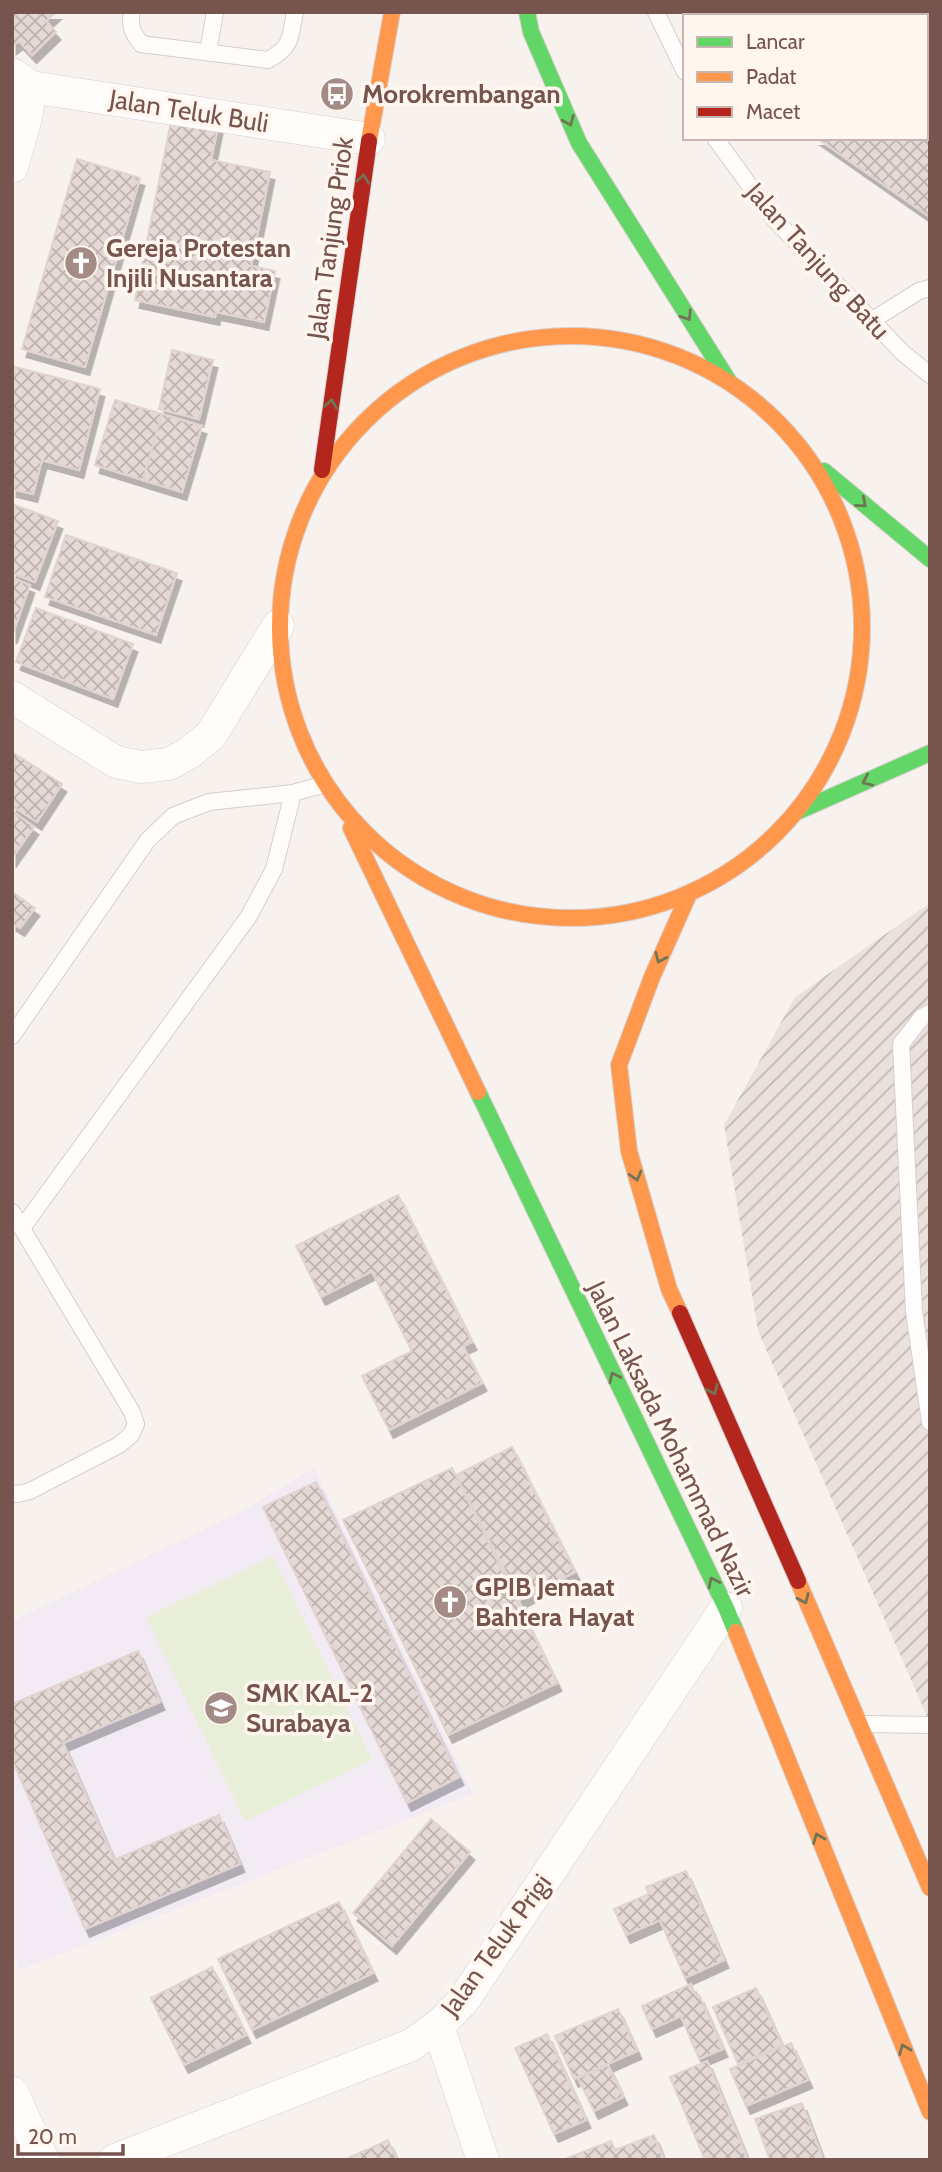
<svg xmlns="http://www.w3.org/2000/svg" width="942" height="2172" font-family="Cabin,sans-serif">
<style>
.industrial{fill:url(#industrial-furrows)}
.education{fill:#f2ebf4}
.pitch{fill:#e9eed9}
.building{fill:url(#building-cross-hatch);stroke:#e1d4d0;stroke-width:2;filter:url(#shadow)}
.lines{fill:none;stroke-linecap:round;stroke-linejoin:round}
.lane-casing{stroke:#d7ceca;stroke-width:18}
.street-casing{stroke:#d7ceca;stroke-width:33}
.fast-casing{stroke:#d9cecb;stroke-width:18}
.slow-casing{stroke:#d9cecb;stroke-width:18}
.jam-casing{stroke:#d9cecb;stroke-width:18}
.lane{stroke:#fefdfc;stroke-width:16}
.street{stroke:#fefdfc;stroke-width:32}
.fast{stroke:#63d668;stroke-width:16}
.slow{stroke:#ff974d;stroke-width:16}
.jam{stroke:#b3261e;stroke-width:16}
.oneway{stroke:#727454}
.labels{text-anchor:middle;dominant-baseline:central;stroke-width:7;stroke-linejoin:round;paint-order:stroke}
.poi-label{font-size:26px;font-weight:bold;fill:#77544d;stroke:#fff6f0;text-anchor:start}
.street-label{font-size:26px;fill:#77544d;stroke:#fff6f0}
</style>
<defs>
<pattern id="industrial-furrows" width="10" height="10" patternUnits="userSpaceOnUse" patternTransform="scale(1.75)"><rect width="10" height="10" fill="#eae1dd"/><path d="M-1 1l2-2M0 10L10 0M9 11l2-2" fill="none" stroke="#c2b9b5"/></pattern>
<pattern id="building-cross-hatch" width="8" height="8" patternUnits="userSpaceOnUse" patternTransform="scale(1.75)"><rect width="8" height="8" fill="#e5d9d5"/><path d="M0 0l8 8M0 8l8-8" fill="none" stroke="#beb3af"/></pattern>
<filter id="shadow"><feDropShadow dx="4.5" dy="8" stdDeviation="0" flood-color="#0004"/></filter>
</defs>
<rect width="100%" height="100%" fill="#f8f2ee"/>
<!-- industrial -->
<path class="industrial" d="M 930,903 L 930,1723 L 758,1331 L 724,1125 L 795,997 Z"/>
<!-- education -->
<path class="education" d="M 314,1468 L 473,1794 L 20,1970 L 12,1949 L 12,1621 L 240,1512 Z"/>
<!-- pitch -->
<path class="pitch" d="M 273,1556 L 372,1760 L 245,1821 L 146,1617 Z"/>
<!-- building -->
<g class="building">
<path d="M 12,12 L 56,12 L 46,21 L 56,32 L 32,55 L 19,41 L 12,46 Z"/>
<path d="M 742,12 L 882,12 L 887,16 L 744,16 Z"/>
<path d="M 926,43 L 930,46 L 930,217 L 817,138 L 926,138 Z"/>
<path d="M 172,117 L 218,126 L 211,160 L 270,172 L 251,266 L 275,271 L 264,322 L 216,312 L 215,317 L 135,300 Z"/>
<path d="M 77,159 L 140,178 L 85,367 L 22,349 Z"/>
<path d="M 172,350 L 213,360 L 199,419 L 159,409 Z"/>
<path d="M 12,366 L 100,389 L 79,470 L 42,460 L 33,494 L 12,489 Z"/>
<path d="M 115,400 L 162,414 L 143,480 L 95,465 Z"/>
<path d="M 162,414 L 202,426 L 182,492 L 143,480 Z"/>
<path d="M 12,504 L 58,521 L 35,582 L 12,573 Z"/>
<path d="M 66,535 L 177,573 L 156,635 L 45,597 Z"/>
<path d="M 12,578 L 30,585 L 12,636 Z"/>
<path d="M 36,608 L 133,644 L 113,699 L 16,662 Z"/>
<path d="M 12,752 L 62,784 L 37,822 L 12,806 Z"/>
<path d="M 12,811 L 34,827 L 12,858 Z"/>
<path d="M 12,892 L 35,908 L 20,928 L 12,923 Z"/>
<path d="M 398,1195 L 472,1342 L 463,1346 L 482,1383 L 389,1430 L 362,1376 L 412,1351 L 372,1271 L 321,1297 L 296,1246 Z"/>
<path d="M 512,1447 L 575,1572 L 520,1600 L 456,1475 Z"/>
<path d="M 452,1468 L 557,1683 L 448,1735 L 343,1520 Z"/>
<path d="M 316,1482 L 459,1777 L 407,1803 L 263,1507 Z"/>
<path d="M 138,1651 L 160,1702 L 63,1743 L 114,1860 L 219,1815 L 240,1864 L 85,1929 L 12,1759 L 12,1704 Z"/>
<path d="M 431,1819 L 470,1852 L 392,1946 L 353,1913 Z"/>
<path d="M 686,1871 L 724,1960 L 685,1978 L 660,1920 L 626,1935 L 614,1909 L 649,1894 L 646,1887 Z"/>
<path d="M 339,1902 L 373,1973 L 252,2030 L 218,1959 Z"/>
<path d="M 212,1967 L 246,2035 L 184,2065 L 151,1998 Z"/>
<path d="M 691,1984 L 696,1996 L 699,1995 L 723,2049 L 699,2059 L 681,2016 L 652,2029 L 642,2006 Z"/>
<path d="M 756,1988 L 782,2045 L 738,2064 L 713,2007 Z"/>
<path d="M 618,2009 L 637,2051 L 574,2079 L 555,2036 Z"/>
<path d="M 547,2034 L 586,2120 L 554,2134 L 515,2048 Z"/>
<path d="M 791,2043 L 808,2080 L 746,2106 L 730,2069 Z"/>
<path d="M 707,2061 L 748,2160 L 705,2160 L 670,2077 Z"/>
<path d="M 608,2065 L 623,2097 L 594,2111 L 578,2078 Z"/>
<path d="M 802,2103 L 823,2160 L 770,2160 L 755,2119 Z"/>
<path d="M 654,2135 L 664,2160 L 565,2159 L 611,2141 L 615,2150 Z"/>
<path d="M 388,2140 L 397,2160 L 344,2160 Z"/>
</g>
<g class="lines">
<!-- lane casing -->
<g class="lane-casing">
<g id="lane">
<path d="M 132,12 C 129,26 133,33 141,44 L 268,60 C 292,47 290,38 295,12"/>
<path d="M 656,12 L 685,72"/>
<path d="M 208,52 L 215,12"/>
<path d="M 715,138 L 774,219 L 903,353 L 930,375"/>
<path d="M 871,321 L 919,291 L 930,288"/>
<path d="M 930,1013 L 922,1017 L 901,1044 L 914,1311 L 930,1422"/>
<path d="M 12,1036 L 147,841 L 173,816 L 209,802 L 293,793 L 325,784"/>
<path d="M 12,1212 L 132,1412 L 136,1424 L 131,1435 L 119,1445 L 30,1491 L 18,1494 L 12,1493"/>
<path d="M 22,1228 L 249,916 L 274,869 L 293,793"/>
<path d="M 863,1724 L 930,1725"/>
</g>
</g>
<!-- street casing -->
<g class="street-casing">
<g id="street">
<path d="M 12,74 L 31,87 L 369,139"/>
<path d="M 12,167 L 26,118 L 31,87"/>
<path d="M 12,697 L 116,762 L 141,767 L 169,764 L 189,753 L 211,735 L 278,626"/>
<path d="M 438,2026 L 483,2160"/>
<path d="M 12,2092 L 43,2160"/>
<path d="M 115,2160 L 411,2045 L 438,2026 L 463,2001 L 726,1608"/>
</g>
</g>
<!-- fast casing -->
<g class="fast-casing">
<g id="fast">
<path d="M 527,12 L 531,32 L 579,143 L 728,380"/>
<path d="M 824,471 L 930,559"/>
<path d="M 799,811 L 930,753"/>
<path d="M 478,1092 L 726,1608 L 736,1632"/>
</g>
</g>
<!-- slow casing -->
<g class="slow-casing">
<g id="slow">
<path d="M 369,141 L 392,12"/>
<circle cx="571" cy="627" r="291"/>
<path d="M 351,828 L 478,1092"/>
<path d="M 680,1313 L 669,1289 L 629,1151 L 619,1065 L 652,977 L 688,896"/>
<path d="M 798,1581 L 930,1888"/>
<path d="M 736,1632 L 930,2112"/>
</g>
</g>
<!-- jam casing -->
<g class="jam-casing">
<g id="jam">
<path d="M 322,470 L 369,141"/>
<path d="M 680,1313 L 798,1581"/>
</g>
</g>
<!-- lane -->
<use href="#lane" class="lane"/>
<!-- street -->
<use href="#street" class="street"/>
<!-- fast -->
<use href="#fast" class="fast"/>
<!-- slow -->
<use href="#slow" class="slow"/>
<!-- jam -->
<use href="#jam" class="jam"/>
</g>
<!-- one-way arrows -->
<defs><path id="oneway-chevron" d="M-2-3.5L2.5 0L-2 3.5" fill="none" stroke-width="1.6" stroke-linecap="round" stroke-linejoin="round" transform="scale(1.75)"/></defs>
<g class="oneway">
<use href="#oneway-chevron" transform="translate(569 121) rotate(67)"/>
<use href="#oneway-chevron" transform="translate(363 179) rotate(-82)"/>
<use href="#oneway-chevron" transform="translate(687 316) rotate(57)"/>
<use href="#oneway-chevron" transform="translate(331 404) rotate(-82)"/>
<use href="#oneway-chevron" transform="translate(862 503) rotate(40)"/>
<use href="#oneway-chevron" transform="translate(867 781) rotate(156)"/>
<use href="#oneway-chevron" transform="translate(660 958) rotate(114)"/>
<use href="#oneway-chevron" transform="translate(636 1176) rotate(74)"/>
<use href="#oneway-chevron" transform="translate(614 1377) rotate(-116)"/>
<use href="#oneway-chevron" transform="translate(713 1390) rotate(66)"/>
<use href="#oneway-chevron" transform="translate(713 1582) rotate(-116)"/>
<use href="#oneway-chevron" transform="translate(804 1599) rotate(66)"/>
<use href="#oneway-chevron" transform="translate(818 1838) rotate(-112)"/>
<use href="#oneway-chevron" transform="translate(904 2049) rotate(-112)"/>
</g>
<!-- icons -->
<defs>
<g id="bus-disc" transform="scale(1.75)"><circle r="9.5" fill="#a48b85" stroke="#fff6f0"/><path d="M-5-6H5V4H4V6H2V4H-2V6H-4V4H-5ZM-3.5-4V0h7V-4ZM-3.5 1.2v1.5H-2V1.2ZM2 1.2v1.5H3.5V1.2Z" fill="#fff"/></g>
<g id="church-disc" transform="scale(1.75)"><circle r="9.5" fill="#a48b85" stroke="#fff6f0"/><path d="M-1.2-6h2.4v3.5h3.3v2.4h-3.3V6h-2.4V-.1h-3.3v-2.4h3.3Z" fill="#fff"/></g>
<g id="school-disc" transform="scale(1.75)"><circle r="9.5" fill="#a48b85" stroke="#fff6f0"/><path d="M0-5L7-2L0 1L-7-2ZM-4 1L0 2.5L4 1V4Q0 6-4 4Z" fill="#fff"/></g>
</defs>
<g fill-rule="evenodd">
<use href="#bus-disc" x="337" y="94"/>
<use href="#church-disc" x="81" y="263"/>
<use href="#church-disc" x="450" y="1602"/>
<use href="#school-disc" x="221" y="1708"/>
</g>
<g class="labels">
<!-- poi labels -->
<g class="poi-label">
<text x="362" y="94">Morokrembangan</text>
<text x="106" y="248">Gereja Protestan<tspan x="106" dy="30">Injili Nusantara</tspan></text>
<text x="475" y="1587">GPIB Jemaat<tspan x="475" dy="30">Bahtera Hayat</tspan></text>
<text x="246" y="1693">SMK KAL-2<tspan x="246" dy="30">Surabaya</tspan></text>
</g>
<!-- street labels -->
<g class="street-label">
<text transform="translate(189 111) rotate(9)">Jalan Teluk Buli</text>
<text transform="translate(330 238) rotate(-82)">Jalan Tanjung Priok</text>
<text transform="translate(818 261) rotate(48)">Jalan Tanjung Batu</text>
<text transform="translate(671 1439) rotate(64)">Jalan Laksada Mohammad Nazir</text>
<text transform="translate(496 1945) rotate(-54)">Jalan Teluk Prigi</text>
</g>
</g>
<!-- border -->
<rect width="942" height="2172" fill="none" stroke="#77544d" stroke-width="28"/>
<!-- legend -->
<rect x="683" y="14" width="245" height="126" fill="#fff6f0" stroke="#c9b5af" stroke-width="2"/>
<rect x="697" y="37" width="35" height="10" fill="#63d668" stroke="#c9b5af" stroke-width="2"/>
<text x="746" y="49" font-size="21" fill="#77544d">Lancar</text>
<rect x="697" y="72" width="35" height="10" fill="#ff974d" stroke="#c9b5af" stroke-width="2"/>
<text x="746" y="84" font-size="21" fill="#77544d">Padat</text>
<rect x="697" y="107" width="35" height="10" fill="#b3261e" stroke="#c9b5af" stroke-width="2"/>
<text x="746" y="119" font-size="21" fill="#77544d">Macet</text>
<!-- scale -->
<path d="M18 2144v10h105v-10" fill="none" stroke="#77544d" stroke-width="3.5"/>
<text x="28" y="2144" font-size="21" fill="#77544d" stroke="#fff6f0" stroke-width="5" paint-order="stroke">20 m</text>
</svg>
